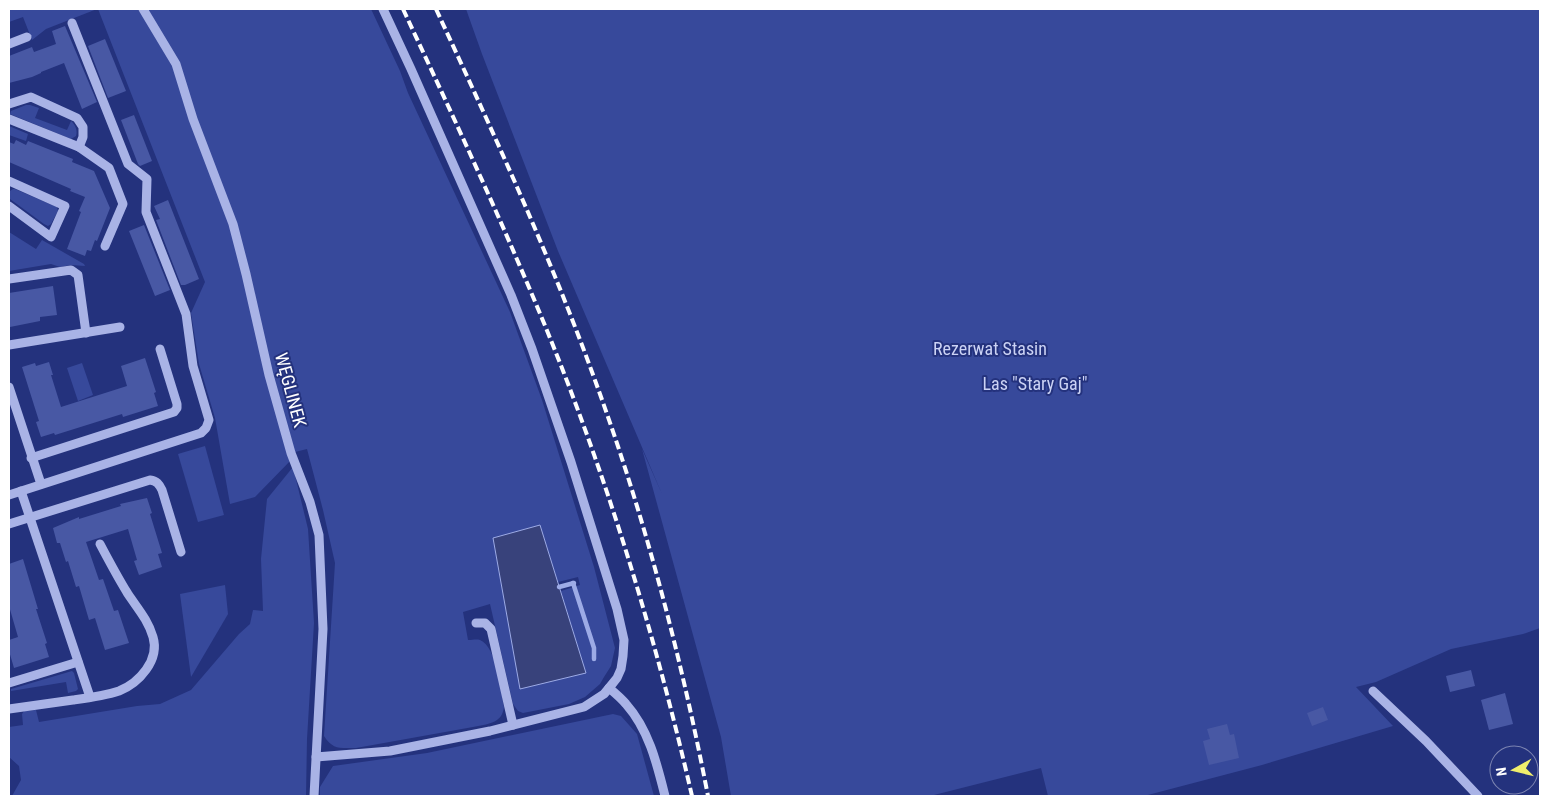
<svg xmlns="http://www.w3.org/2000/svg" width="1549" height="805" font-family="'Roboto Condensed',sans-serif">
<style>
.green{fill:#37499b;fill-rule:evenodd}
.water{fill:#38427b;stroke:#9dabe6}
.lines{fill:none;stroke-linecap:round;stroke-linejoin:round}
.stream{stroke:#9dabe6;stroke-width:4.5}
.building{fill:#4858a4}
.minor{stroke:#a9b3e6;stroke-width:9}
.rail{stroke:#fff;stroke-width:4;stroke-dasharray:9 4;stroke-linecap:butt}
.labels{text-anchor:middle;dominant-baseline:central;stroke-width:4;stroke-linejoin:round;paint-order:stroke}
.park-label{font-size:18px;fill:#ccd3f5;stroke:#24327d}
.street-label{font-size:18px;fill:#fff;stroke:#24327d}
</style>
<rect width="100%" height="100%" fill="#24327d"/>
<!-- green -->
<g class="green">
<path d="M 9,9 L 97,9 L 46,29 L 32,40 L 23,17 L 9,22 Z"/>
<path d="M 98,9 L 138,9 L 164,49 L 175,61 L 148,9 L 371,9 L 400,71 L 408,93 L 510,312 L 542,400 L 594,567 L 615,648 L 611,666 L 604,677 L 600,684 L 585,697 L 569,704 L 523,713 L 518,711 L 513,704 L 490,604 L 463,612 L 468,640 C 473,640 476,639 480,640 C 497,647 501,691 504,707 C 502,724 487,724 473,727 L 356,748 C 340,748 333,750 324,736 L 335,563 L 323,510 L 307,449 L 291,453 L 293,458 L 255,497 L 230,504 L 215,418 L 199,364 L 191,313 L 205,282 ZM 540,526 L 558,582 L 578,577 L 580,585 L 561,591 L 586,673 Z"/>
<path d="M 466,9 L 1540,9 L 1540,628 L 1523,634 L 1451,649 L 1376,682 L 1356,687 L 1393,726 L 1262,765 L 1144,796 L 1048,796 L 1041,768 L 930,796 L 731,796 L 721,737 L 642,449 L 662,494 L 558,251 L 482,54 Z"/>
<path d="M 26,105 L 30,105 L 39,108 L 35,118 L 67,130 L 71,121 C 75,124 78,131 76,136 L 71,139 L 10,114 L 11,111 Z"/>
<path d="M 9,126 L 28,134 L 26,141 L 9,135 Z"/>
<path d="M 13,189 L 15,189 L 57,207 L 58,211 L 51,224 L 48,226 L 44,224 L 10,199 L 9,196 L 10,191 Z"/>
<path d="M 9,232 L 36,249 L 42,240 L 84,264 L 85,266 L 71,265 L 60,267 L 51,264 L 9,271 Z"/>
<path d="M 82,363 L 93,395 L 78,401 L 67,368 Z"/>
<path d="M 205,446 L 224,515 L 198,522 L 178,454 Z"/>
<path d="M 293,467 L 308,529 L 314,623 L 307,739 L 306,796 L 12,796 L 21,780 L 19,766 L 9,757 L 9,727 L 23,725 L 22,714 L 24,711 L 36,710 L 39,722 L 137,706 L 160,704 L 191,690 L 239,634 L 250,624 L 253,610 L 263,611 L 261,559 L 267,499 Z"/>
<path d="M 225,585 L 228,614 L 191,677 L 180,594 Z"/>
<path d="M 72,671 L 74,673 L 78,689 L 76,691 L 68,693 L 66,682 L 11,691 L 11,689 Z"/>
<path d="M 613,714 L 621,716 L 637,734 L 654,796 L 320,796 L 320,787 L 333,766 L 427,753 Z"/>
</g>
<!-- water -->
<path class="water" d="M 540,525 L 586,673 L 520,689 L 493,538 Z"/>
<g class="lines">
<!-- stream -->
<g class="stream">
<path d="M 573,583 L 594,648 L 594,659"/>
<path d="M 559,587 L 574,583"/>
</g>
</g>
<!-- building -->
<g class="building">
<path d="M 65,26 L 97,102 L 82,109 L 64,63 L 41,72 L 41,73 L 32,77 L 9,83 L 9,56 L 32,47 L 34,52 L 56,44 L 52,31 Z"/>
<path d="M 105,39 L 126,91 L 108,98 L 88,46 Z"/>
<path d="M 134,115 L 152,161 L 140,166 L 138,164 L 121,120 Z"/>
<path d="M 16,140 L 26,145 L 28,141 L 73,159 L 72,162 L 94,171 L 110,208 L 97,241 L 95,240 L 91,251 L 87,250 L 85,256 L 67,249 L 81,212 L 79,211 L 85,197 L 70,191 L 71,189 L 9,162 L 9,142 L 14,144 Z"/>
<path d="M 168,200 L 199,279 L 185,285 L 181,285 L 156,220 L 160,219 L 154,206 Z"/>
<path d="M 144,225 L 170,290 L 155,296 L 129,231 Z"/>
<path d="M 53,286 L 57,315 L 40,317 L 40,321 L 10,327 L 9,293 Z"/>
<path d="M 145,358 L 156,392 L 154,393 L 158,406 L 123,417 L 122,414 L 55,435 L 54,433 L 41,437 L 36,422 L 39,421 L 22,367 L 35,363 L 36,366 L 49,362 L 53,375 L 51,375 L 61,407 L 127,386 L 121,366 Z"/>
<path d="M 147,498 L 152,513 L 150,514 L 162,553 L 158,554 L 162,567 L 139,575 L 134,561 L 137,560 L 128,529 L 86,542 L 99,580 L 103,579 L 114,611 L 118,610 L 129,643 L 105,650 L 95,618 L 89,620 L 79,586 L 76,587 L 68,561 L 66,562 L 60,543 L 57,543 L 53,528 L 79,517 L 79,519 L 121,506 L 120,504 Z"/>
<path d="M 23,559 L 38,609 L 36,609 L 47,643 L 45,644 L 49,657 L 14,668 L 9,651 L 9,640 L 18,637 L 9,606 L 9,564 Z"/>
<path d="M 1471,670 L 1475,686 L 1450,692 L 1446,676 Z"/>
<path d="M 1505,693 L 1513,724 L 1489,730 L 1481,700 Z"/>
<path d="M 1323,707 L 1328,720 L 1312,726 L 1307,713 Z"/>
<path d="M 1227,724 L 1230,735 L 1234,734 L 1239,758 L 1209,765 L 1203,741 L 1210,739 L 1207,729 Z"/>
</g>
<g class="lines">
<!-- minor -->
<g class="minor">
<path d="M 143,9 L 176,64 L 193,119 L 233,224 L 246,274 L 269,375 L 291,453 L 310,502 L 319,535 L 323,629 L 314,796"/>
<path d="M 9,44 L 27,37"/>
<path d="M 9,104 L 31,97 L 77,118 L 83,127 L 83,137 L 79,147"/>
<path d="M 9,119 L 79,147 L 109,168 L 123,204 L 105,246"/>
<path d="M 9,181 L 65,206 L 51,237 L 9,206"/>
<path d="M 9,279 L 71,270 L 78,275 L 86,333"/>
<path d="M 9,345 L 120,327"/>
<path d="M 9,387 L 41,484"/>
<path d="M 31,458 L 174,412 L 177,408 L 177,404 L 160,349"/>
<path d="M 21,491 L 90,697"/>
<path d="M 9,495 L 201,433 L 206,428 L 209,420 L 193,366 L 186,314 L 146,212 L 147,179 L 128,164 L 72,23"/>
<path d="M 9,524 L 150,480 C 157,481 159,484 162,490 L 181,552"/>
<path d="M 476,623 L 485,623 L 491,629 L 513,725"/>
<path d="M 9,683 L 78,662"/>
<path d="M 609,688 C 615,693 621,698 626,704 C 649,730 657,764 665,796"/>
<path d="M 1373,691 L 1426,741 L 1478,796"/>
<path d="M 9,709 C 30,706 52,703 73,700 C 88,698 104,696 119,691 C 139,683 160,660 153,637 C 148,620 138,609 128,594 C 118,578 109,561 100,544"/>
<path d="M 316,757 L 390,751 L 490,731 L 584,707 L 604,694 L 609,688 L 617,678 L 621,669 L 623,656 L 624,640 L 617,609 L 571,462 L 532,349 L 511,295 L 411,69 L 383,9"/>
</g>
<!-- rail -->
<g class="rail">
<path d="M 403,9 C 453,116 503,223 548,333 C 609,483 656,639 692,796"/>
<path d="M 436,9 C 493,132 550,255 596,383 C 645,518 681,656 708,796"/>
</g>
</g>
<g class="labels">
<!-- park labels -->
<g class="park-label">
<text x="990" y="348">Rezerwat Stasin</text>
<text x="1035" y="383">Las "Stary Gaj"</text>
</g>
<!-- street labels -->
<g class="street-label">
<text transform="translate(291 390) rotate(75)">WĘGLINEK</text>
</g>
</g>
<!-- border -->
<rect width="1549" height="805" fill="none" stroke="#ffffff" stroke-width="20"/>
<!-- north arrow -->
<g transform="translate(1514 770) rotate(262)"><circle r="24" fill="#24327d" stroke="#7c84b1"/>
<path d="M0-4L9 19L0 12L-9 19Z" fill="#f0ee6c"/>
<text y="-8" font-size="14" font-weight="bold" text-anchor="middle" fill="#ffffff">N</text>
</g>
</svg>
